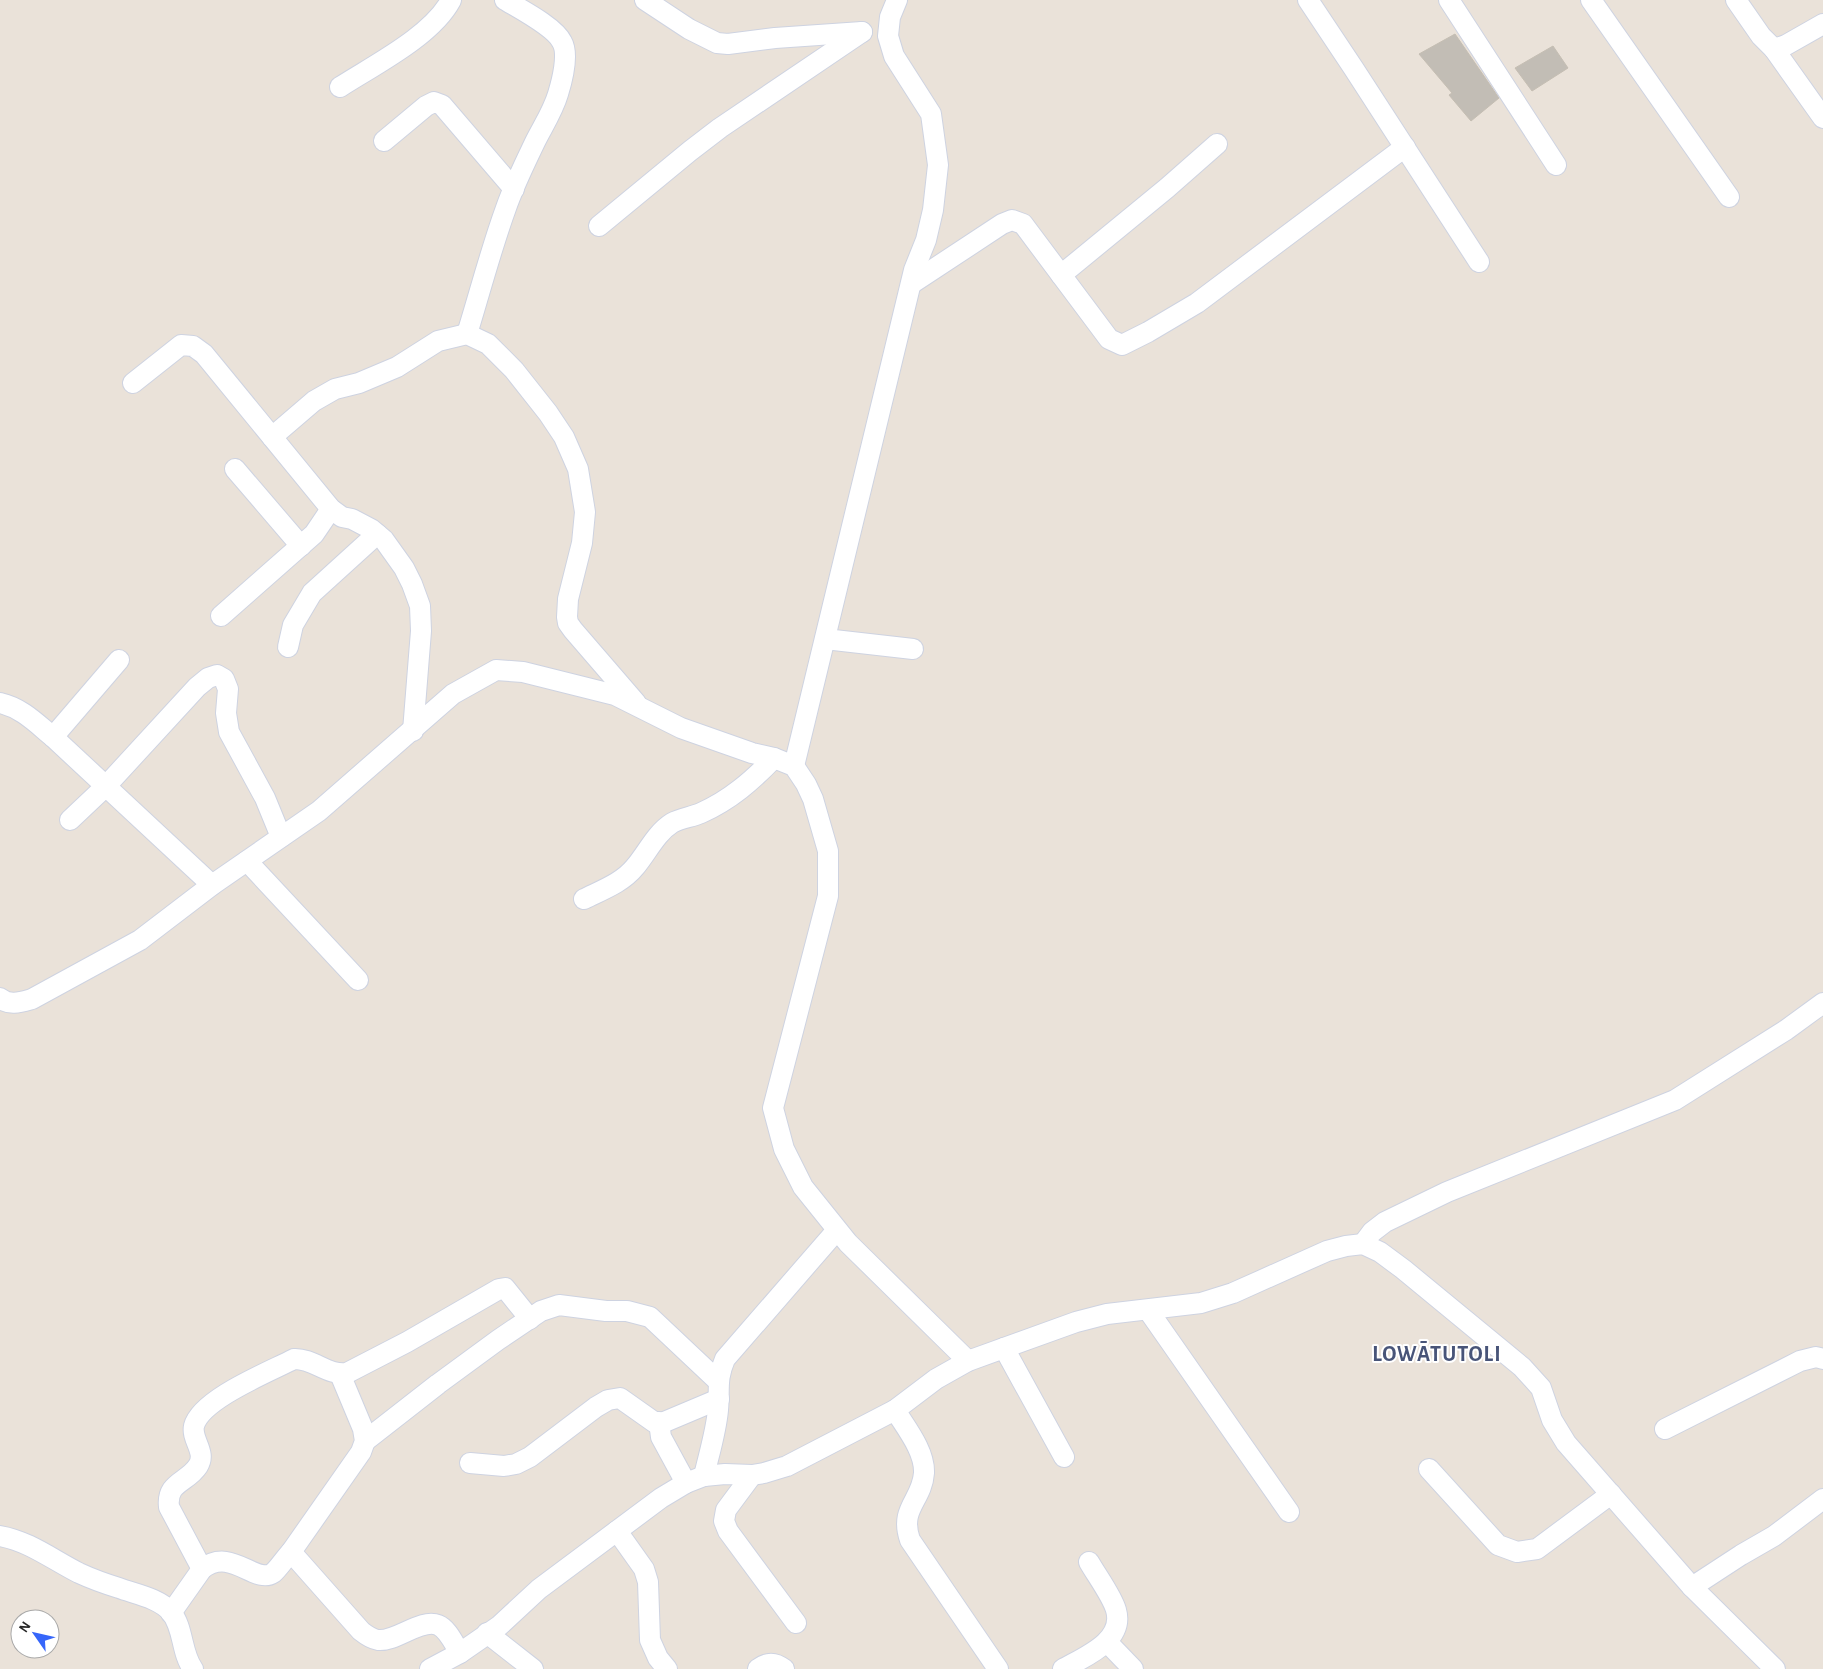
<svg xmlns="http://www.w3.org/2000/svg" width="1823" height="1669" font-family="'Alegreya Sans',sans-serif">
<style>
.building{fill:#c2bdb5;stroke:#c5beb3}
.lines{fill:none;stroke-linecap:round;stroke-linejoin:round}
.minor-casing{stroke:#ced3e1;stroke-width:22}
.minor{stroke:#fff;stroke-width:20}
.labels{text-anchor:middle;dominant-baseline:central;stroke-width:4;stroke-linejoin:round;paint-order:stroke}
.district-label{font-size:22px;font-weight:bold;letter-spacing:1px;fill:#485478;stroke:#fff}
</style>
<rect width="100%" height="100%" fill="#eae2d9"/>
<!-- building -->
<g class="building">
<path d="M 1455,34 L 1499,98 L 1471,121 L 1449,95 L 1452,93 L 1419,54 Z"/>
<path d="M 1553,46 L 1568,68 L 1532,91 L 1515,68 Z"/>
</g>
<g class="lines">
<!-- minor casing -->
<g class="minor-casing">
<g id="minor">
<path d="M 645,0 L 689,29 L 717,43 L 728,44 L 775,38 L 862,32"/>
<path d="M 1308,0 L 1354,69 L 1479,262"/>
<path d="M 1449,0 L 1556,165"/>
<path d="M 1591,0 L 1729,197"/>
<path d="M 1736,0 L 1761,36 L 1774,49 L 1786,45 L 1823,24"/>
<path d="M 1774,49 L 1823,118"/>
<path d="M 340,87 C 374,65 432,36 451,0"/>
<path d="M 384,141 L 426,106 L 434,102 L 442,105 L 514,189"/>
<path d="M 599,226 L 690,151 L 720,128 L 862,32"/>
<path d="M 1061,275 L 1167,188 L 1217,144"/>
<path d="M 911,284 L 1002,224 L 1012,220 L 1023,224 L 1109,339 L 1122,345 L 1148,332 L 1197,303 L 1405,147"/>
<path d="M 467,334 C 480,292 491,249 506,208 C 514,185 525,163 535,142 C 543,126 553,111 558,94 C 562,81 569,54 562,42 C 555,27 520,9 505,0"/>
<path d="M 133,383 L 181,345 L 193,346 L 204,354 L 331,509 L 342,517 L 352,519 L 371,529 L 384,540 L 404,568 L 412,584 L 420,606 L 421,631 L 413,731"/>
<path d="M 272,437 L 314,401 L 335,389 L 359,383 L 397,367 L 438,341 L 467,334 L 488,344 L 514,370 L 548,413 L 564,437 L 578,469 L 585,512 L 582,543 L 568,599 L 567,617 L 568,623 L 573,630 L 636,703"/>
<path d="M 235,469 L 301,546"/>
<path d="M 221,616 L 314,534 L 331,509"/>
<path d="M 825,639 L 913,649"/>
<path d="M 288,647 L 293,625 L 312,593 L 377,534"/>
<path d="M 119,660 L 53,737 L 212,885"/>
<path d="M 0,703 C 22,708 36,723 53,737"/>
<path d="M 794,766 L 914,270 L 926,240 L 933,210 L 938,165 L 931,114 L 894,56 L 888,36 L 890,17 L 897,0"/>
<path d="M 70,820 L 106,786 L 197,687 L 208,678 L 217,675 L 224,679 L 228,689 L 226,713 L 229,732 L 265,798 L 281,837"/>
<path d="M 247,861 L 358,980"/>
<path d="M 584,899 C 602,890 622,883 635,867 C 647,853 656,833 672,823 C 681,818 692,817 701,813 C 730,800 752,781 774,758"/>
<path d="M 0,998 C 9,1006 21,1002 32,999 L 140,940 L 212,885 L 319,811 L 453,694 L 496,670 L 523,672 L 615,695 L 681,728 L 752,753 L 774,758 L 794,766 L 806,784 L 813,799 L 828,851 L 828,896 L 773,1108 L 784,1149 L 803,1187 L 848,1243 L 968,1361"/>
<path d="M 1363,1244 L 1372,1232 L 1385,1222 L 1447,1192 L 1675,1100 L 1786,1030 L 1823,1003"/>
<path d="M 1148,1310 L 1289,1512"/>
<path d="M 1004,1348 L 1064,1457"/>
<path d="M 895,1410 C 906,1428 925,1451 924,1473 C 922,1501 899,1508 910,1540 L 998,1669"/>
<path d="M 659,1422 L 661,1437 L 686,1483"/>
<path d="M 1665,1429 L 1800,1361 L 1816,1357 L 1823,1359"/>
<path d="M 365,1441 L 438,1384 L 498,1340 L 541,1311 L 559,1305 L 606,1311 L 627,1311 L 650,1317 L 718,1381"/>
<path d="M 470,1463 L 504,1466 L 516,1464 L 530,1457 L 596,1407 L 608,1400 L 620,1398 L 654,1422 L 662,1423 L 719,1399"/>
<path d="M 1429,1469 L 1498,1545 L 1517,1552 L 1537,1549 L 1611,1494"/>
<path d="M 752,1475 L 726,1510 L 724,1521 L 728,1531 L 796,1623"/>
<path d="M 704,1476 C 709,1454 716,1432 718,1410 C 720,1389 716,1380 725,1359 L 837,1230"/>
<path d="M 617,1531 L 644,1569 L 648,1582 L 650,1640 L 658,1658 L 667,1669"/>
<path d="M 0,1536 C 29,1541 53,1560 79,1573 C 92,1579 106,1584 119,1588 C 135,1594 159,1598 171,1612 C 184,1628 181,1653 193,1669"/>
<path d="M 291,1552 L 361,1452 L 365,1441 L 363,1429 L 340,1374"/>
<path d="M 202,1569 L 169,1507 C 166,1482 187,1483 198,1466 C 207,1452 191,1440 194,1426 C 201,1399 269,1372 294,1359 C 313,1358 328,1376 347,1373 L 407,1342 L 499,1289 L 505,1288 L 530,1319"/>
<path d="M 1692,1587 L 1741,1555 L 1774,1536 L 1823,1499"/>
<path d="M 171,1613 L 202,1569 C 231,1546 255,1585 273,1573 C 279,1568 285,1558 291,1552 L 361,1631 C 366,1635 372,1639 378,1640 C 396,1642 421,1618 438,1625 C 448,1629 454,1644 460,1653"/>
<path d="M 487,1633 L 533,1669"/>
<path d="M 1107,1642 L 1133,1669"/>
<path d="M 430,1669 L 460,1653 L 499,1626 L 539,1589 L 661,1498 L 686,1483 L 704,1476 L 725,1474 L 752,1475 L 764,1473 L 787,1466 L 895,1410 L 936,1379 L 968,1361 L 1076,1322 L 1107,1314 L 1201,1303 L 1233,1293 L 1327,1251 L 1346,1246 L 1363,1244 L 1380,1252 L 1403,1269 L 1522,1367 L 1541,1388 L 1552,1420 L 1566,1443 L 1692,1587 L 1775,1669"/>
<path d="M 758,1669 C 767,1662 775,1662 784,1669"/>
<path d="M 1063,1669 C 1084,1657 1125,1641 1116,1610 C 1112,1596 1097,1576 1089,1562"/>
</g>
</g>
<!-- minor -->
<use href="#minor" class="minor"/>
</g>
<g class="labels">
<!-- district labels -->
<g class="district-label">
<text x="1437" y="1354">LOWĀTUTOLI</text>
</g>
</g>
<!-- north arrow -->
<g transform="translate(35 1634) rotate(304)"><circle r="24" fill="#ffffff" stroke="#a9a9a9"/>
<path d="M0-4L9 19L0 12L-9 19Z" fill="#3666fa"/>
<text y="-8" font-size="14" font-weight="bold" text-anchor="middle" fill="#282828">N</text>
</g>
</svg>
